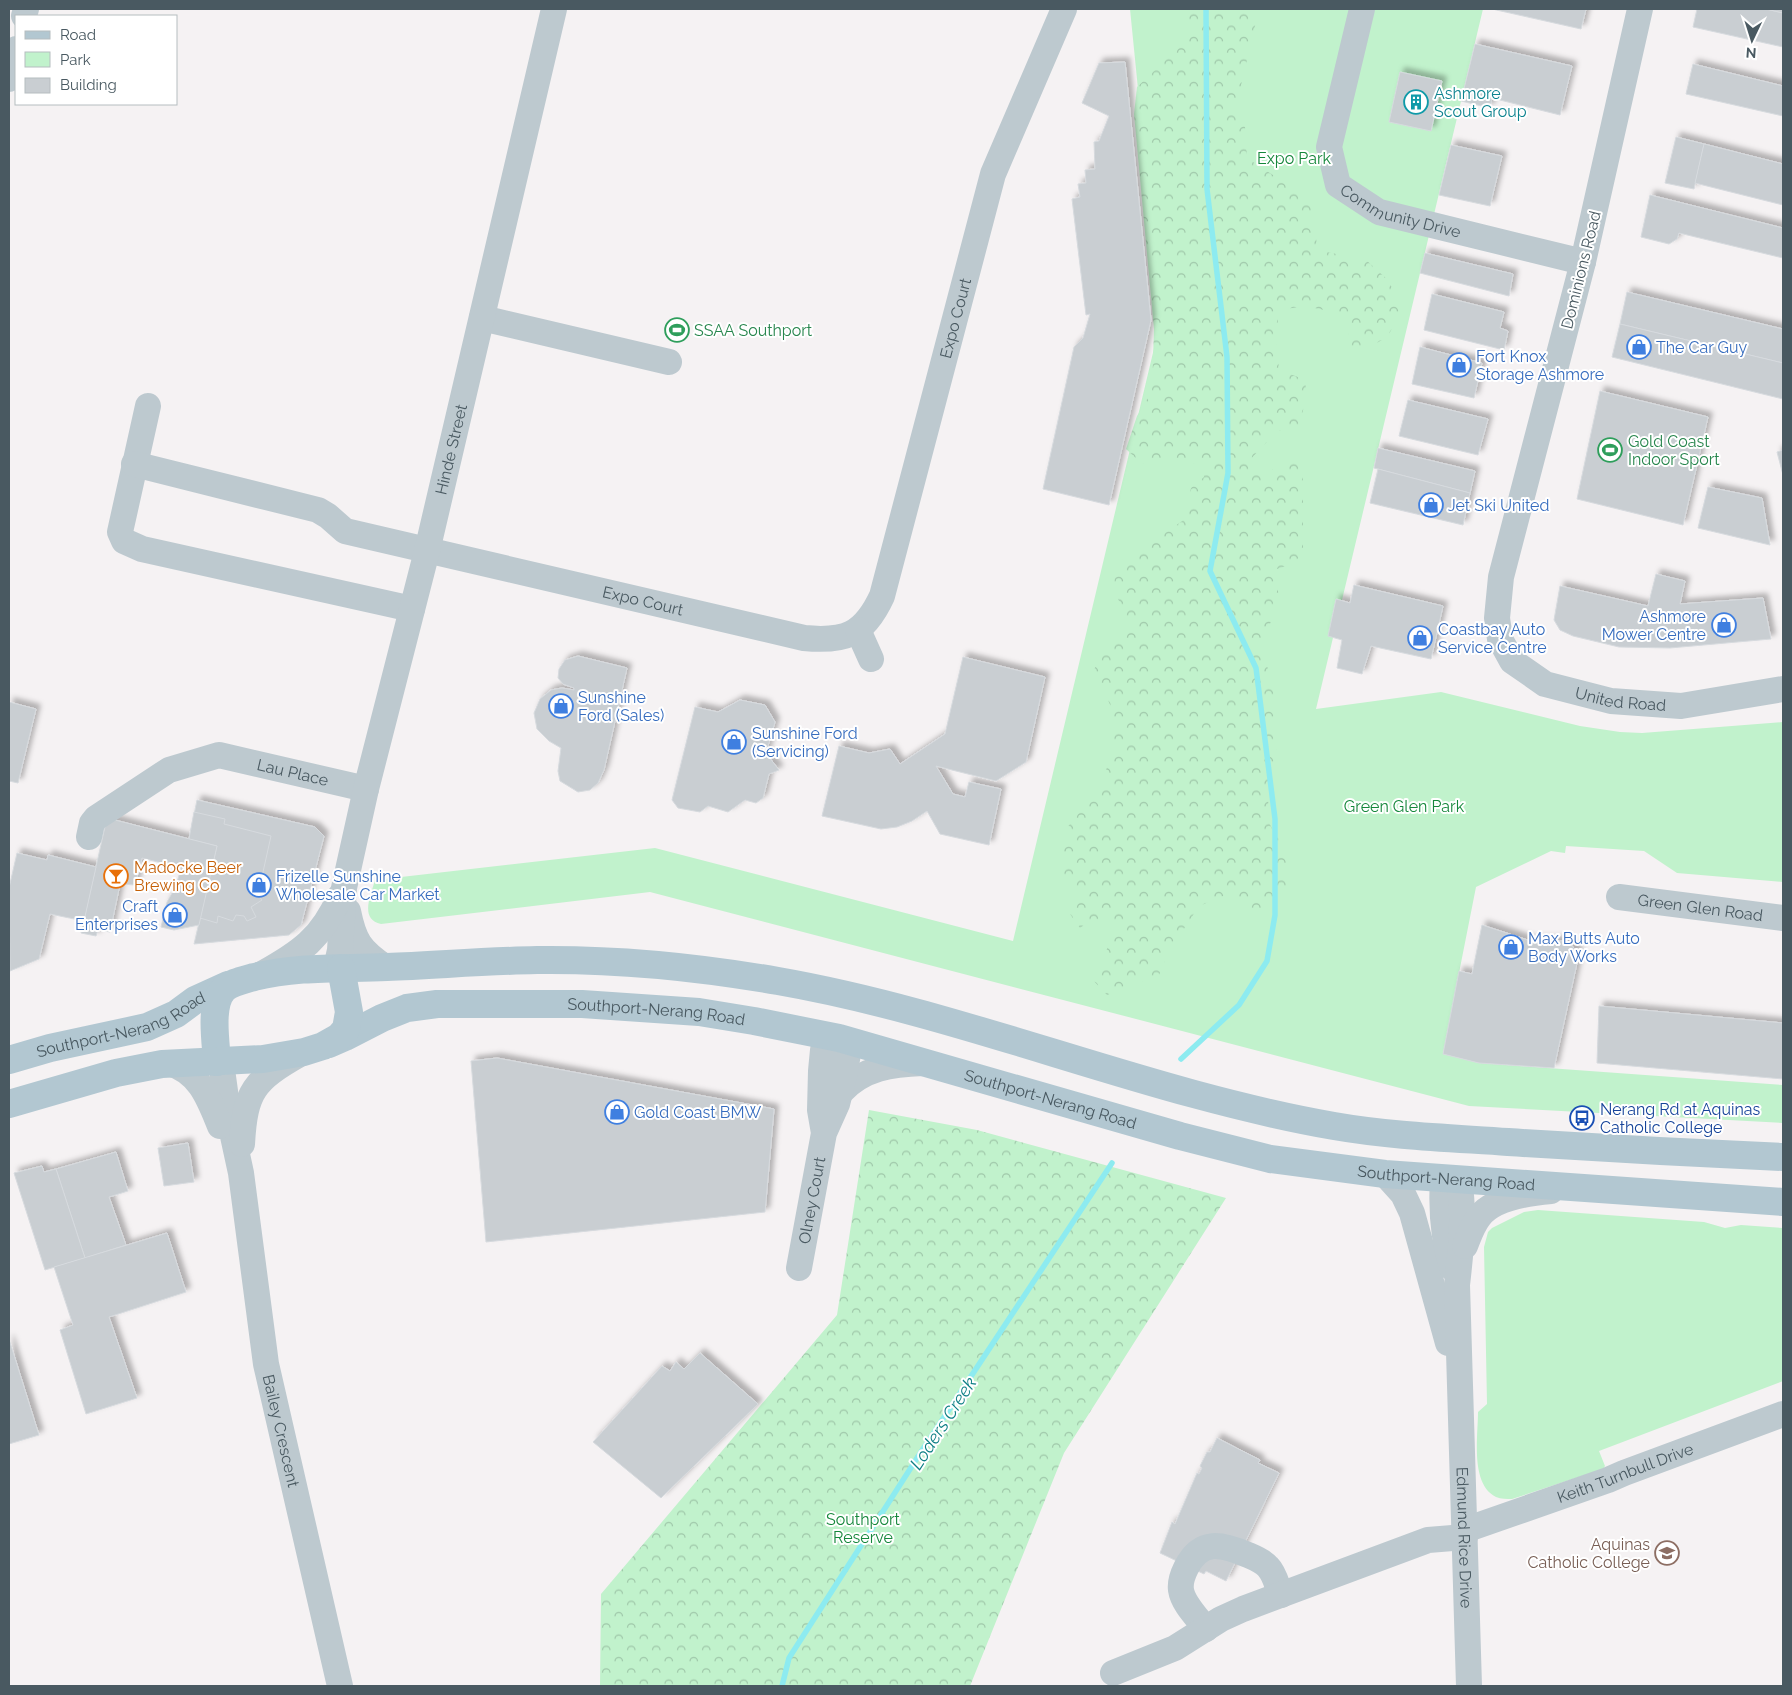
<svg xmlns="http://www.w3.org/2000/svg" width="1792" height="1695" font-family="Raleway,sans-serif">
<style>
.green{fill:#c1f2cc}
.forest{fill:url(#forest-crowns)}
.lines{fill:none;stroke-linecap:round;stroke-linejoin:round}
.stream{stroke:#8debf0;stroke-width:5.5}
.building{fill:#c9ced2;stroke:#d6dade;filter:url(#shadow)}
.minor{stroke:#bdc9cf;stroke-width:26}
.major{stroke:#b2c7d1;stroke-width:28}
.labels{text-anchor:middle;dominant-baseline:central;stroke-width:4;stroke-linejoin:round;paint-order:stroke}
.culture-label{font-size:16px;fill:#0d838f;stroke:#fff;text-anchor:start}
.park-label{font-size:16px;fill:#15873b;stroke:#fff}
.street-label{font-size:16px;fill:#495961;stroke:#fff}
.leisure-label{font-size:16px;fill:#27864d;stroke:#fff;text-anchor:start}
.shop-label{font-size:16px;fill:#366cbe;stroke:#fff;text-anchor:start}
.food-label{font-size:16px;fill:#c56008;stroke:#fff;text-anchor:start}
.transit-label{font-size:16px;fill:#164399;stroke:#fff;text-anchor:start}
.education-label{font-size:16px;fill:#785e54;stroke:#fff;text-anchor:end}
.water-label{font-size:18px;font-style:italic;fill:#0b7e84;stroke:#fff}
</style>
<defs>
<pattern id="forest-crowns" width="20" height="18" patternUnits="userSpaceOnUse" patternTransform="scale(1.25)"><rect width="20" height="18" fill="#c1f2cc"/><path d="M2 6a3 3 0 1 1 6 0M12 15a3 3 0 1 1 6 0" fill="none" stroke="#9fc7a9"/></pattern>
<filter id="shadow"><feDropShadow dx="4.5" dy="-4.5" stdDeviation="2.5" flood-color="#0004"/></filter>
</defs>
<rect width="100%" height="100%" fill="#f5f2f3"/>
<!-- green -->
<g class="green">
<path d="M 1130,9 L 1483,9 L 1316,709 L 1441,692 L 1580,726 L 1620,732 L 1642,733 L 1783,722 L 1783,882 L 1677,873 L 1644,851 L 1566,846 L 1565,853 L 1551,851 L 1476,887 L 1443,1054 L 1479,1063 L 1783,1085 L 1783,1123 L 1469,1106 L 650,892 L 381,924 C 359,919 371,895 375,880 L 655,848 L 1013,941 L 1161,319 Z"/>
<path d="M 1538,1210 L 1704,1222 L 1725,1228 L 1741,1225 L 1783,1228 L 1783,1381 L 1599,1451 L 1605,1466 L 1603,1469 L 1512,1499 C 1507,1499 1501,1499 1496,1497 C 1470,1484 1478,1437 1478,1412 L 1487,1404 L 1484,1247 L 1488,1232 L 1492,1228 L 1524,1212 Z"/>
</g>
<!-- forest -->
<g class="forest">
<path d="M 1189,9 L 1259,9 L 1239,94 L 1239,112 L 1245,127 L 1247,158 L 1279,179 L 1310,204 L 1316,233 L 1317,250 L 1366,260 L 1389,281 L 1402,312 L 1387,337 L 1370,347 L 1348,346 L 1348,315 L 1305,306 L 1279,310 L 1276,338 L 1279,370 L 1306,380 L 1305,402 L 1299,426 L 1277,431 L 1247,463 L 1254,472 L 1284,468 L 1297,460 L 1303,480 L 1303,550 L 1295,563 L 1271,571 L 1280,597 L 1261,648 L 1274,687 L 1274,728 L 1277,749 L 1268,796 L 1269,823 L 1282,845 L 1289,872 L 1288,896 L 1263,910 L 1238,905 L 1233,892 L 1199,906 L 1168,953 L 1159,975 L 1107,995 L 1092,979 L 1104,960 L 1113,926 L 1094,918 L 1080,928 L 1070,914 L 1074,895 L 1061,868 L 1066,829 L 1092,797 L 1112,758 L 1113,711 L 1094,670 L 1103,649 L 1128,627 L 1125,610 L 1114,593 L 1115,567 L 1129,554 L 1152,542 L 1185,519 L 1191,488 L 1204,477 L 1203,464 L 1152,460 L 1142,464 L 1126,449 L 1137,416 L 1152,391 L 1154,329 L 1134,114 L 1137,87 L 1187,40 Z"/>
<path d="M 869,1110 L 977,1130 L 1226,1198 L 1064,1453 L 970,1686 L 600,1686 L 601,1594 L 837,1315 Z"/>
</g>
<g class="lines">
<!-- stream -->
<g class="stream">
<path d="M 1181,1059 L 1239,1005 L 1267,961 L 1275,915 L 1275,819 L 1256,668 L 1210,571 L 1228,473 L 1227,357 L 1207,189 L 1206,9"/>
<path d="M 782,1686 L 789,1658 L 921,1452 L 1112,1163"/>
</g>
</g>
<!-- building -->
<g class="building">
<path d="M 1492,9 L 1586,9 L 1581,29 Z"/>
<path d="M 1697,9 L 1766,9 L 1783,13 L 1783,47 L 1693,27 Z"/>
<path d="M 1766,9 L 1783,9 L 1783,13 Z"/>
<path d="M 1475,44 L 1572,66 L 1560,115 L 1492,98 L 1490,108 L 1461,101 Z"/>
<path d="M 1125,62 L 1151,320 L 1109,505 L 1043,489 L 1074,347 L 1083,338 L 1090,314 L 1086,315 L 1072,199 L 1080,197 L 1078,184 L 1086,183 L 1085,170 L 1095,169 L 1094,142 L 1099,141 L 1109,116 L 1082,103 L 1099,63 Z"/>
<path d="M 1693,64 L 1783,86 L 1783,116 L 1686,94 Z"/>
<path d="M 1400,72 L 1442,81 L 1431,131 L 1389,122 Z"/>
<path d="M 1676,137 L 1704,144 L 1694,189 L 1665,183 Z"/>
<path d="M 1704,144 L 1783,164 L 1783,205 L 1695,183 Z"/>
<path d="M 1451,145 L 1502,156 L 1490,206 L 1439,195 Z"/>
<path d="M 1650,195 L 1783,228 L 1783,258 L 1679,233 L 1677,239 L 1669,244 L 1641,237 Z"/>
<path d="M 1425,253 L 1513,274 L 1509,296 L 1420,273 Z"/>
<path d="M 1627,292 L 1783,329 L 1783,363 L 1620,324 Z"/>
<path d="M 1432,294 L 1504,312 L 1500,328 L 1508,331 L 1504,350 L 1424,330 Z"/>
<path d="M 1620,324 L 1783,363 L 1783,399 L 1612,357 Z"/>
<path d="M 1420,347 L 1482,363 L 1474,398 L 1412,384 Z"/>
<path d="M 1600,391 L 1708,417 L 1683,525 L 1577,499 Z"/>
<path d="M 1408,400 L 1488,419 L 1478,455 L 1399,436 Z"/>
<path d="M 1378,448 L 1475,471 L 1470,493 L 1374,468 Z"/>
<path d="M 1783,450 L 1783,475 L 1777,452 Z"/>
<path d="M 1378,469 L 1470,493 L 1463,525 L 1370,503 Z"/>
<path d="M 1708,487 L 1762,498 L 1770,545 L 1698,528 Z"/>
<path d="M 1656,574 L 1685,581 L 1680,604 L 1763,598 L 1771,639 L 1670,648 L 1619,647 L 1573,636 L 1560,630 L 1554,620 L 1560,586 L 1648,606 Z"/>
<path d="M 1354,585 L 1443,606 L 1431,659 L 1371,646 L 1362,674 L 1337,668 L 1342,640 L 1328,636 L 1336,599 L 1350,603 Z"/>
<path d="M 578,656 L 627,668 L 604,770 L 598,783 L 590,790 L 578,792 L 560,781 L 558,771 L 561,748 L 549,741 L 537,729 L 534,713 L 540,699 L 551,690 L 562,688 L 574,690 L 574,688 L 563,684 L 558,678 L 559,669 L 565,660 Z"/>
<path d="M 963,657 L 1045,677 L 1026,762 L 996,781 L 936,766 L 953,794 L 965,797 L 969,782 L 1001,789 L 989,845 L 940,834 L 927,811 L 912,821 L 897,827 L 881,829 L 822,816 L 839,746 L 869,753 L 890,749 L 900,764 L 945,734 Z"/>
<path d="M 740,700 L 765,705 L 775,722 L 766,753 L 779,770 L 769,774 L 763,798 L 756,803 L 745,800 L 728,812 L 708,806 L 700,812 L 678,808 L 672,800 L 695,707 L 718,712 Z"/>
<path d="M 9,702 L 36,709 L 18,783 L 9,781 Z"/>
<path d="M 197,800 L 315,827 L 324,836 L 301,925 L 289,935 L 194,944 L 217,846 L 189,839 Z"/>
<path d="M 194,812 L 225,819 L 224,824 L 271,836 L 261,881 L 251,886 L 262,900 L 251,907 L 256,917 L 247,921 L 244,916 L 236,915 L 233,921 L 218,916 L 217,923 L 200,918 L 217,846 L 189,839 Z"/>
<path d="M 107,818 L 217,846 L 199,925 L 174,930 L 161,927 L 167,902 L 176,886 L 181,868 L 142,858 L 135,885 L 120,884 L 110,932 L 98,930 L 96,936 L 81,933 Z"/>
<path d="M 17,853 L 47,860 L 48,855 L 96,867 L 84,921 L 50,914 L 39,959 L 10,971 L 9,888 Z"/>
<path d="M 1482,925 L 1531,941 L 1568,941 L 1579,954 L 1554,1068 L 1479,1063 L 1443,1054 L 1459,971 L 1472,974 Z"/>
<path d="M 1599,1006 L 1783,1023 L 1783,1079 L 1597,1063 Z"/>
<path d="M 497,1058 L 774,1109 L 765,1212 L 486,1242 L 471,1061 Z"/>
<path d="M 188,1143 L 194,1182 L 164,1186 L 158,1148 Z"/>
<path d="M 116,1152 L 128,1191 L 109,1197 L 126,1245 L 85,1258 L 56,1169 Z"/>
<path d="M 42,1166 L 44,1172 L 56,1169 L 85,1258 L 45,1270 L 14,1173 Z"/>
<path d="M 167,1233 L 186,1292 L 109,1317 L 137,1398 L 86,1414 L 60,1330 L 73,1325 L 54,1267 Z"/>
<path d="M 9,1339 L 39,1435 L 9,1444 Z"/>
<path d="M 700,1353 L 758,1404 L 661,1498 L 593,1442 L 662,1366 L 670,1371 L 676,1362 L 684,1369 Z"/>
<path d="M 1217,1438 L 1260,1460 L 1258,1463 L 1279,1473 L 1226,1581 L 1206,1571 L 1204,1574 L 1160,1553 L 1172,1522 L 1175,1524 L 1197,1473 L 1199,1474 L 1202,1468 L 1200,1466 L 1207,1452 L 1210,1452 Z"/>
</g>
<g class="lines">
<!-- minor -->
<g class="minor">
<path id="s1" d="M 1362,9 L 1329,147 L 1338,185 L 1379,212 L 1583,262"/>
<path id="s2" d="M 1640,9 L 1583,262 L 1501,577 L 1497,618 L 1500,639 L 1512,661 L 1545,684 L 1611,701 L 1681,706 L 1783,689"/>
<path d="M 24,16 L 26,9"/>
<path d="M 9,79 L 16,49"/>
<path d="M 482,318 L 669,362"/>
<path d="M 148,406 L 120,532 L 124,541 L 142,549 L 412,609"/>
<path id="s3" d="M 134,464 L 318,510 L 328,516 L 345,531 L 804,638 C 845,642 864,635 882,596 L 993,174 L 1064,9"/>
<path d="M 858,630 L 871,659"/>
<path id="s4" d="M 89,837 L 92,823 L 96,818 L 169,770 L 219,755 L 366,789"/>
<path id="s5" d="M 1619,897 L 1783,918"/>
<path d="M 348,911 C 354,941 360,950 385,967"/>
<path id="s6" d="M 336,968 L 340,950 L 344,888 L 366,789 L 427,551 L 554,9"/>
<path d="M 262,974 C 300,953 322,938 340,896"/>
<path id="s7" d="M 221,1062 L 228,1113 L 241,1173 L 266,1364 L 340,1686"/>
<path d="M 169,1063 C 200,1072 209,1099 220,1126"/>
<path d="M 841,1092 C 863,1068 892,1064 923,1063"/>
<path d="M 242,1144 C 245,1091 254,1080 300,1054"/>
<path d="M 1385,1174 L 1403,1194 L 1412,1213 L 1448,1343"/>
<path d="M 1443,1179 C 1441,1210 1443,1238 1452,1268"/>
<path id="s8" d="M 1459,1180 C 1465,1215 1461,1250 1457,1285 L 1469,1686"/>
<path d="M 1465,1246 C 1469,1236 1472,1226 1479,1217 C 1493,1198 1529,1193 1551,1191"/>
<path id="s9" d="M 799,1268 L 824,1133 L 837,1104 L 844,1076 L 848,1054 L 846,1047 L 839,1038 L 831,1041 L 823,1050 L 821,1071 L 820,1110 L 824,1133"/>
<path id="s10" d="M 1465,1530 L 1608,1480 L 1624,1473 L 1783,1414"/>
<path d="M 1206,1629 C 1198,1618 1183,1604 1181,1590 C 1180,1583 1183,1574 1186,1568 C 1201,1538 1222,1544 1248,1555 C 1255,1558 1263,1561 1268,1567 C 1275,1574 1277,1586 1281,1595"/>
<path d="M 1113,1673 L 1175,1648 L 1221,1619 L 1243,1609 L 1428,1540 L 1465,1537"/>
</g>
<!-- major -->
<g class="major">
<path id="s11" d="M 329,1044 L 345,1037 L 382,1018 L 407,1008 L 437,1004 L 582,1004 L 699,1012 L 754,1021 L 839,1038 L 1180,1136 L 1270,1159 L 1385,1174 L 1783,1202"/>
<path id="s12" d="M 9,1060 L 50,1048 L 147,1027 L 176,1014 L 195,1000 L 228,985"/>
<path d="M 217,1062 C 216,1042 209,1004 224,989 C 232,982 244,980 254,977 C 298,966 342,969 387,967 C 437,965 487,961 537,960 C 617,959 698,967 778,981 C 967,1014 1145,1093 1334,1126 C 1391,1136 1451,1138 1508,1142 C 1600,1148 1692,1153 1783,1157"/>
<path d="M 9,1104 L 116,1073 L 162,1064 L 263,1059 L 304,1052 L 323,1046 L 339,1037 L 346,1029 L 349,1012 L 341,968"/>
</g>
</g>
<!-- icons -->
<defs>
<g id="building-ring" transform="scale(1.25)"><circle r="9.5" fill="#fff" stroke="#0f9aa8" stroke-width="1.5"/><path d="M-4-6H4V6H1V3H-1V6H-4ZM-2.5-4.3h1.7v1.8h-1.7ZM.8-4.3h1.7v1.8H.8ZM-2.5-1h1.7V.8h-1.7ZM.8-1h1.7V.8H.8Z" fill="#0f9aa8"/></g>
<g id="stadium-ring" transform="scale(1.25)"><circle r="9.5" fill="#fff" stroke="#2e9e5b" stroke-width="1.5"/><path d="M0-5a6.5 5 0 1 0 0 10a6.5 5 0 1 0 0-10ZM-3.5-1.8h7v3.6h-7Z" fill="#2e9e5b"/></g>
<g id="shop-ring" transform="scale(1.25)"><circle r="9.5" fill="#fff" stroke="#3f7fe0" stroke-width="1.5"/><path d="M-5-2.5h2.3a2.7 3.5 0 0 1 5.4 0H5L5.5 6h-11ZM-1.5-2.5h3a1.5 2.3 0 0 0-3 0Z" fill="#3f7fe0"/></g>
<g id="bar-ring" transform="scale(1.25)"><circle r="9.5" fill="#fff" stroke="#e8710a" stroke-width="1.5"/><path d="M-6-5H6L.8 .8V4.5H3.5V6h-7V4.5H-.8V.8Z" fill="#e8710a"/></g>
<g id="bus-ring" transform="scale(1.25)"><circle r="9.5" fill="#fff" stroke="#1a4fb4" stroke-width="1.5"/><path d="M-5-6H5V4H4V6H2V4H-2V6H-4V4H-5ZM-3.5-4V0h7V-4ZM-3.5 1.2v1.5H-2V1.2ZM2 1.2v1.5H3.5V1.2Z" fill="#1a4fb4"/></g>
<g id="school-ring" transform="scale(1.25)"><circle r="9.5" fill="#fff" stroke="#8d6e63" stroke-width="1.5"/><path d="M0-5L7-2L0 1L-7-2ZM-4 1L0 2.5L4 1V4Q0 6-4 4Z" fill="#8d6e63"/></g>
</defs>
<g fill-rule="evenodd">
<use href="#building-ring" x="1416" y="102"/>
<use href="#stadium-ring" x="677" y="330"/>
<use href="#shop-ring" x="1639" y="347"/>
<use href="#shop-ring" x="1459" y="365"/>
<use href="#stadium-ring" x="1610" y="450"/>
<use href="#shop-ring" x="1431" y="505"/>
<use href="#shop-ring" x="1724" y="625"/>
<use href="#shop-ring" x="1420" y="638"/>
<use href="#shop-ring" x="561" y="706"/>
<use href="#shop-ring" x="734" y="742"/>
<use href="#bar-ring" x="116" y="876"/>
<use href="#shop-ring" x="259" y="885"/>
<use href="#shop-ring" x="175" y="915"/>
<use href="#shop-ring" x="1511" y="947"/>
<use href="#shop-ring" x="617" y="1112"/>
<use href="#bus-ring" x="1582" y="1118"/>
<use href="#school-ring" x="1667" y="1553"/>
</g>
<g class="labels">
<!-- culture labels -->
<g class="culture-label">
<text x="1434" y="93">Ashmore<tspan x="1434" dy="18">Scout Group</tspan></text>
</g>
<!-- park labels -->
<g class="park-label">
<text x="1294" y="158">Expo Park</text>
<text x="1404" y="806">Green Glen Park</text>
<text x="863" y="1519">Southport<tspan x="863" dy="18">Reserve</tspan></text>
</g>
<!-- street labels -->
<g class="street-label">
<text stroke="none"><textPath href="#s1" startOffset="250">Community Drive</textPath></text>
<text transform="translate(1581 270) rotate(-76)">Dominions Road</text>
<text stroke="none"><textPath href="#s3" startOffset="1080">Expo Court</textPath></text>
<text stroke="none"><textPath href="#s6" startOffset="532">Hinde Street</textPath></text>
<text stroke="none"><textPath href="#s3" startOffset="530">Expo Court</textPath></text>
<text stroke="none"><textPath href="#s2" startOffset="790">United Road</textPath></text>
<text stroke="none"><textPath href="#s4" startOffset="236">Lau Place</textPath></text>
<text stroke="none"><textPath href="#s5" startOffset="82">Green Glen Road</textPath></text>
<text stroke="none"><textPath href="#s11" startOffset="336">Southport-Nerang Road</textPath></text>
<text stroke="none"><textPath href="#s12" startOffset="118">Southport-Nerang Road</textPath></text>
<text stroke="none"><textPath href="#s11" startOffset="741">Southport-Nerang Road</textPath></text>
<text stroke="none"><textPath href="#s11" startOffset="1146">Southport-Nerang Road</textPath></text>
<text stroke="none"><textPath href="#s9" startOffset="69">Olney Court</textPath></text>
<text stroke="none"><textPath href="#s7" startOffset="374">Bailey Crescent</textPath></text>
<text stroke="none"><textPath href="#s10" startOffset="170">Keith Turnbull Drive</textPath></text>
<text stroke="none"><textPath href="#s8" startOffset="358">Edmund Rice Drive</textPath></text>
</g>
<!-- leisure labels -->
<g class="leisure-label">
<text x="694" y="330">SSAA Southport</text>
<text x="1628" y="441">Gold Coast<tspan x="1628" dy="18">Indoor Sport</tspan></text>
</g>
<!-- shop labels -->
<g class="shop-label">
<text x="1656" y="347">The Car Guy</text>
<text x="1476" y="356">Fort Knox<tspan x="1476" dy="18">Storage Ashmore</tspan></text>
<text x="1448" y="505">Jet Ski United</text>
<text x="1706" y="616" text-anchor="end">Ashmore<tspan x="1706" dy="18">Mower Centre</tspan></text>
<text x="1438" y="629">Coastbay Auto<tspan x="1438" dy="18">Service Centre</tspan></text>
<text x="578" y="697">Sunshine<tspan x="578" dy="18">Ford (Sales)</tspan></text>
<text x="752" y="733">Sunshine Ford<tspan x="752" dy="18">(Servicing)</tspan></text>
<text x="276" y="876">Frizelle Sunshine<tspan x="276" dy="18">Wholesale Car Market</tspan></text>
<text x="158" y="906" text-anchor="end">Craft<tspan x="158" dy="18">Enterprises</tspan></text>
<text x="1528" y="938">Max Butts Auto<tspan x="1528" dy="18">Body Works</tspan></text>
<text x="634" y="1112">Gold Coast BMW</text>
</g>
<!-- food labels -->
<g class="food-label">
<text x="134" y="867">Madocke Beer<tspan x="134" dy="18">Brewing Co</tspan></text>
</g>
<!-- transit labels -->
<g class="transit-label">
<text x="1600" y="1109">Nerang Rd at Aquinas<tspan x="1600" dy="18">Catholic College</tspan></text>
</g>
<!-- education labels -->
<g class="education-label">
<text x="1650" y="1544">Aquinas<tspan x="1650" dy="18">Catholic College</tspan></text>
</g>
<!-- water labels -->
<g class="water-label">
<text transform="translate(943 1423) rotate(-57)">Loders Creek</text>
</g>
</g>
<!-- border -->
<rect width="1792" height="1695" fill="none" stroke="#495961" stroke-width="20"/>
<!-- legend -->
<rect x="15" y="15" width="162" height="90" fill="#ffffff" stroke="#b6bdc0"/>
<rect x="25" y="31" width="25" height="8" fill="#b2c7d1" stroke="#b6bdc0"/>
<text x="60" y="40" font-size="15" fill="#495961">Road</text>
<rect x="25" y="52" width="25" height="15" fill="#c1f2cc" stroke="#b6bdc0"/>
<text x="60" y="65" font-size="15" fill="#495961">Park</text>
<rect x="25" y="78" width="25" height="15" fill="#c9ced2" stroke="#b6bdc0"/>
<text x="60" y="90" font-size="15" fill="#495961">Building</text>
<!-- north arrow -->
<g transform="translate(1752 40) rotate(184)" stroke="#ffffff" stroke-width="4" paint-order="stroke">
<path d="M0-4L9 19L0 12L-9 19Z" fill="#495961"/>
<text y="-8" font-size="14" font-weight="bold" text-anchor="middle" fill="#495961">N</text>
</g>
</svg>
